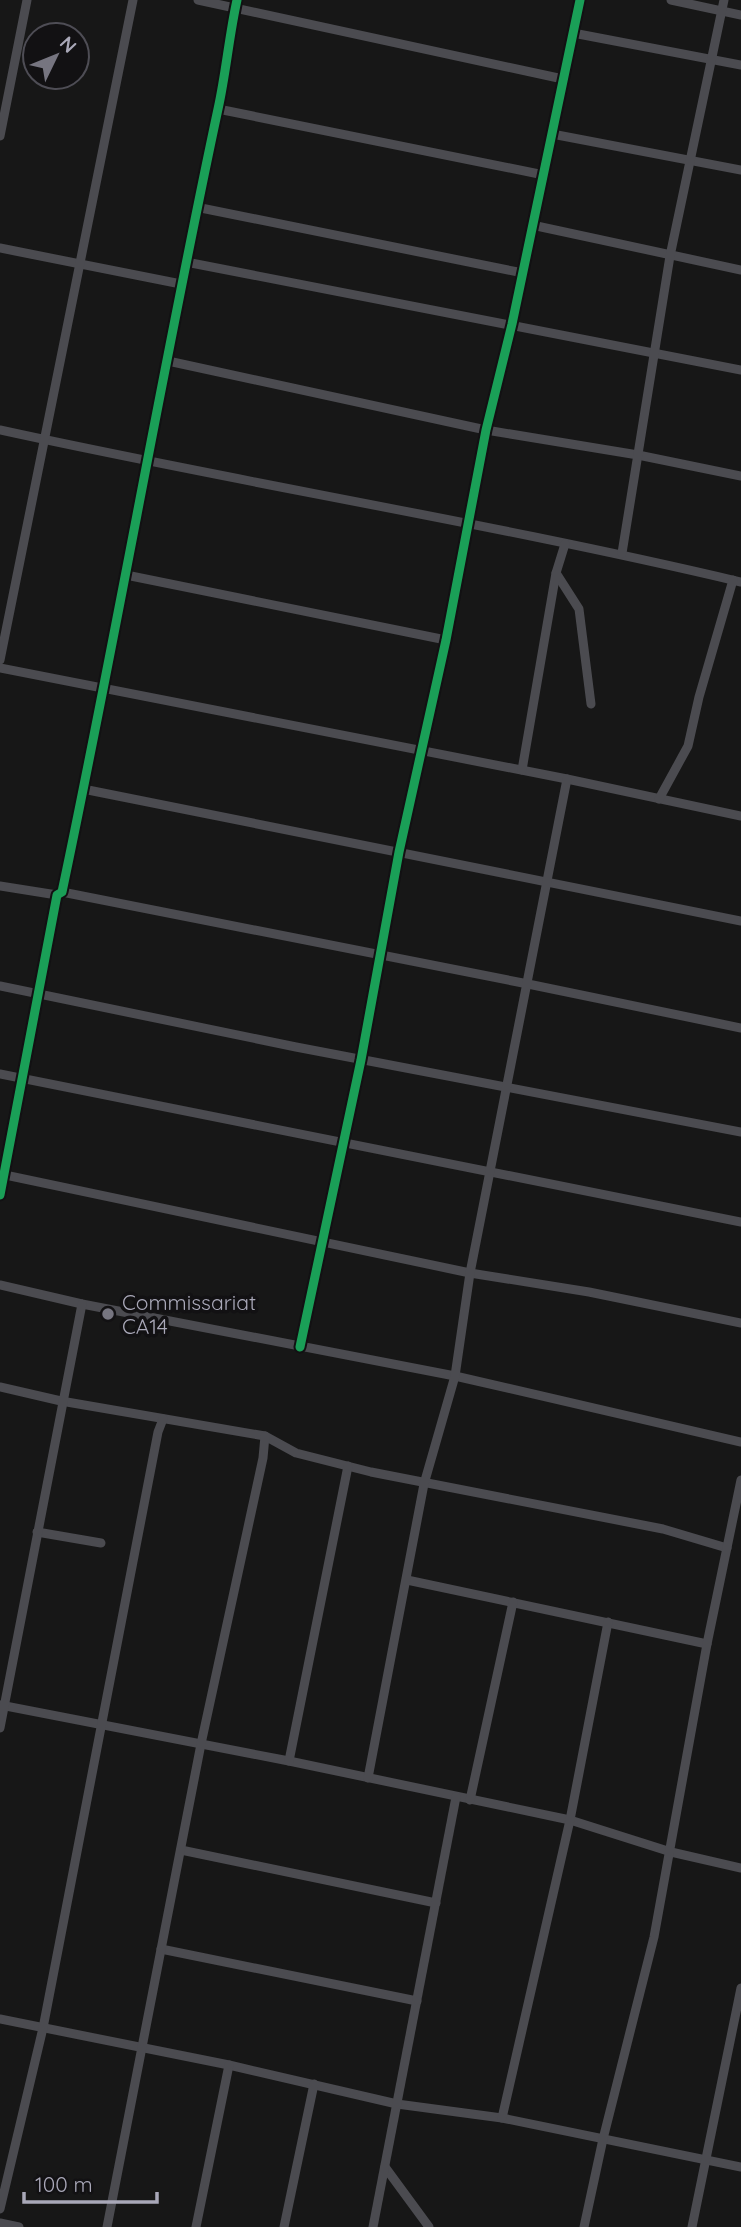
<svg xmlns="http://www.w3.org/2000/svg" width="741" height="2227" font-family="Quicksand,sans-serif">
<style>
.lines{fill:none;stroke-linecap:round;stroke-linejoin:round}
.minor{stroke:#4b4b50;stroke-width:9}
.cycleway-casing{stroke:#121113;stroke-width:13}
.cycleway{stroke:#1a9f57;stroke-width:9}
.poi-dot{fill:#767580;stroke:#121113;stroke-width:2.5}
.labels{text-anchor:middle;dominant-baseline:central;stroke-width:7;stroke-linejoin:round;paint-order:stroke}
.poi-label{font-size:21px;fill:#a9a8b8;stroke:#121113;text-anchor:start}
</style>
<rect width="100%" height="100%" fill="#171717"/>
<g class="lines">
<!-- minor -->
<g class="minor">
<path d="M 198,0 L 563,79"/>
<path d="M 671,0 L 741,15"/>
<path d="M 573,33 L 741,65"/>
<path d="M 218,109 L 544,175"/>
<path d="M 552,134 L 741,170"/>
<path d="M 0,136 L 27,0"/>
<path d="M 196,207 L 523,273"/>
<path d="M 532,225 L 741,270"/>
<path d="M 0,248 L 181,284"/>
<path d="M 186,262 L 741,370"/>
<path d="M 168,361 L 486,430 L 638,455 L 741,476"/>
<path d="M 0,430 C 246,484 496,524 741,582"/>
<path d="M 622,553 L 670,256 L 724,0"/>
<path d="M 556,573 L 579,609 L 591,704"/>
<path d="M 126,575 L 446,640"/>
<path d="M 0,660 L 133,0"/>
<path d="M 0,668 L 567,779 L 741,816"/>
<path d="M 522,770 L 556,573 L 565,544"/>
<path d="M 83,789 L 741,921"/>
<path d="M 659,799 L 688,746 L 699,697 L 733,580"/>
<path d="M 0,886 L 57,895"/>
<path d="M 62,892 L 528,984 L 741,1028"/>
<path d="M 0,986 L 296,1047 L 741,1132"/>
<path d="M 0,1074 L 741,1222"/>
<path d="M 0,1174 L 470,1273 L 589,1292 L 741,1323"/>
<path d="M 0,1195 L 57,895 L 62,892 C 117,632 162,370 218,109 C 226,73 229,36 237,0"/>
<path d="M 0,1285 L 82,1304 L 455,1376 L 741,1442"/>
<path d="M 300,1347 L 361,1060 L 399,852 L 446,640 L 486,430 L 512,324 L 580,0"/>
<path d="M 0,1387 L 61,1401 L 265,1436 L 296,1453 L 371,1472 L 663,1529 L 727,1548"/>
<path d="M 37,1532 L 101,1543"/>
<path d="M 407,1580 L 707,1644"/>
<path d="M 0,1705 L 289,1761 L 570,1820 L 671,1852 L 741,1868"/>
<path d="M 0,1728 L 82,1304"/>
<path d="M 289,1761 L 348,1466"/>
<path d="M 368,1778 L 424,1484 L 455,1376 L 470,1273 L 567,779"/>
<path d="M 470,1800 L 513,1602"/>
<path d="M 181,1850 L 436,1903"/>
<path d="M 161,1949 L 417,2001"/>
<path d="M 0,2019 L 229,2065 L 397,2104 L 502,2118 L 741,2167"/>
<path d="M 502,2118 L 570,1820 L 608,1622"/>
<path d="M 385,2167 L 429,2227"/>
<path d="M 0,2209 L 43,2028 L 158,1432 L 163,1419"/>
<path d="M 0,2223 L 19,2227"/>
<path d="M 107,2227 L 201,1744 L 263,1458 L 265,1436"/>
<path d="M 196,2227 L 229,2065"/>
<path d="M 284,2227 L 314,2084"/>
<path d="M 373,2227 L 456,1797"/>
<path d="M 584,2227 L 603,2139 L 654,1937 L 707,1644 L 741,1480"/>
<path d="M 692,2227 L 741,1988"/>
</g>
<!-- cycleway casing -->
<g class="cycleway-casing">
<g id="cycleway">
<path d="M 0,1195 L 57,895 L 62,892 C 117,632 162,370 218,109 C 226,73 229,36 237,0"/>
<path d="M 300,1347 L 361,1060 L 399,852 L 446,640 L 486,430 L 512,324 L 580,0"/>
</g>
</g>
<!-- cycleway -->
<use href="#cycleway" class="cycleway"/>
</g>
<!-- markers -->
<circle class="poi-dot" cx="108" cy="1314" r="7"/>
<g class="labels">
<!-- poi labels -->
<g class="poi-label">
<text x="122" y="1302">Commissariat<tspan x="122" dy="24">CA14</tspan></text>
</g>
</g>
<!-- north arrow -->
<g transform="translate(56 56) rotate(47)"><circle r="33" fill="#121113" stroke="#4e4d55" stroke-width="2"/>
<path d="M0-5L12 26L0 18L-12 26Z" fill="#767580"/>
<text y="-10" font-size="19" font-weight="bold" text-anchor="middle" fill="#a9a8b8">N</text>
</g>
<!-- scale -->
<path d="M24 2192v10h133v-10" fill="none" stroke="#a9a8b8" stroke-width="3.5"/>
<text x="35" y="2192" font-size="21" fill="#a9a8b8" stroke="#121113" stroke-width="5" paint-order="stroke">100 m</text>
</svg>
